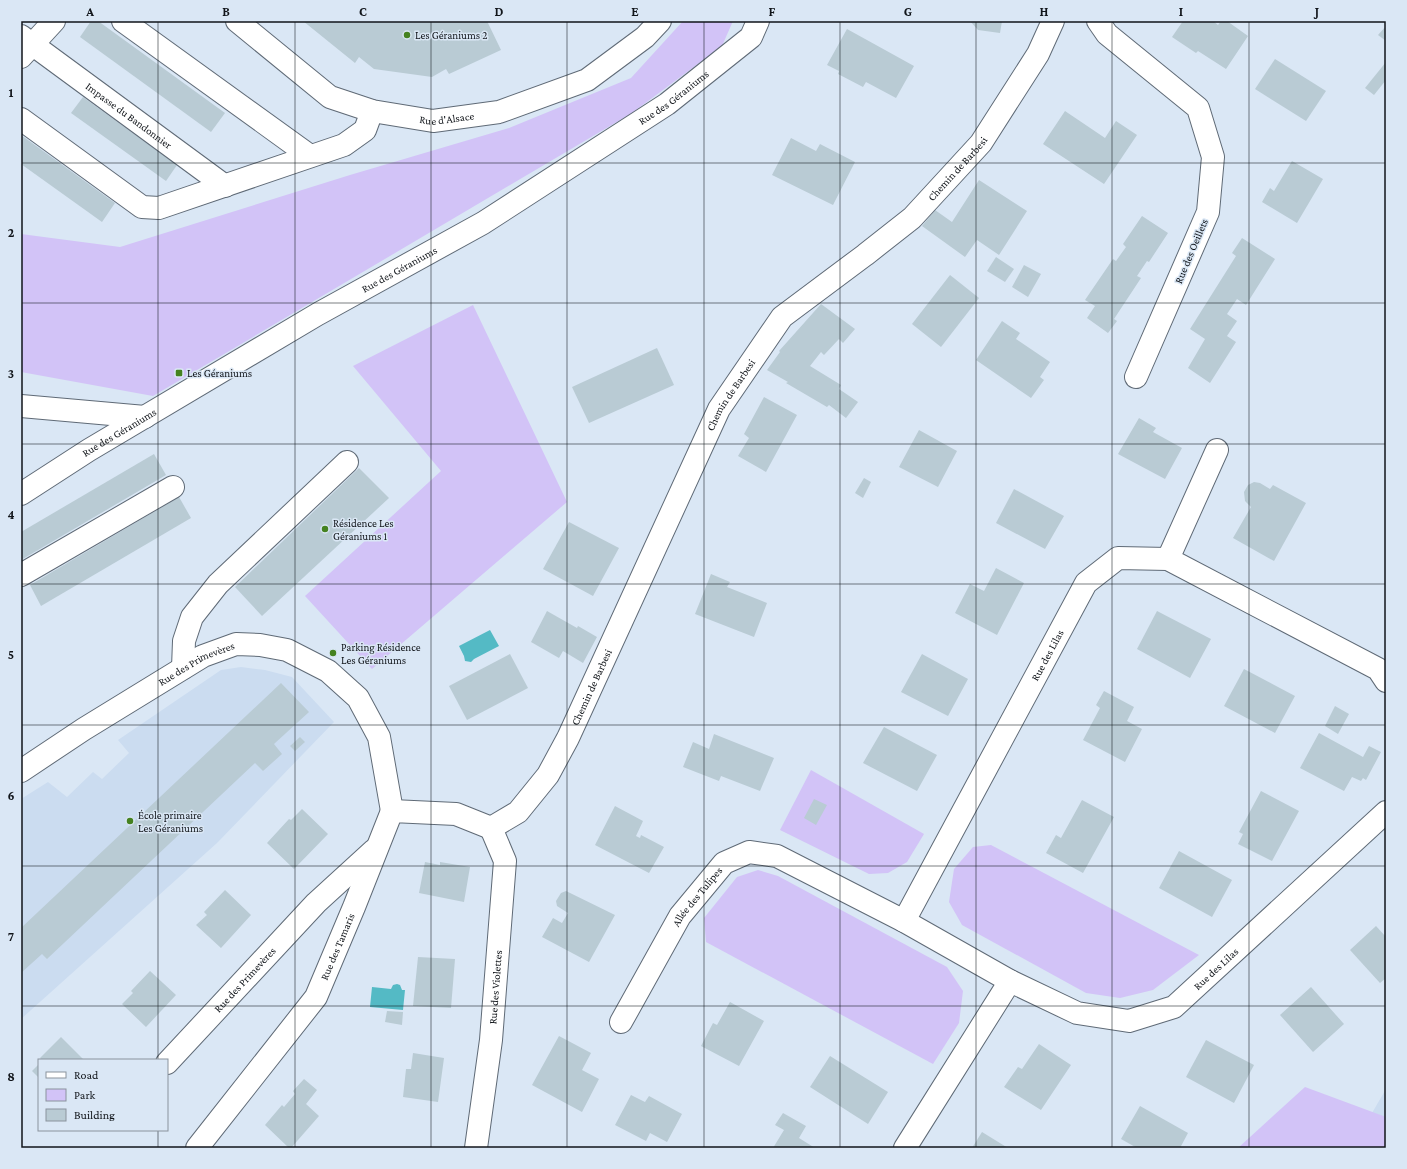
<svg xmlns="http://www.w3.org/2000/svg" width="1407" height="1169" font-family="'Crimson Pro',serif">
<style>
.built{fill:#cbdcf0}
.green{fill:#d2c3f7}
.water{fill:#54bac5}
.building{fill:#b9cbd4}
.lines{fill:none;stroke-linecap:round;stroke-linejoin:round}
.minor-casing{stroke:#5f6a76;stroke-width:24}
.minor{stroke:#fff;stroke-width:22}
.grid{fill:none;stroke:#11151a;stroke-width:1;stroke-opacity:0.55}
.poi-dot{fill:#458220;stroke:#dae7f5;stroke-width:1.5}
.labels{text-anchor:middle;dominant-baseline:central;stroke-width:3;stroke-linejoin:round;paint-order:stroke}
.poi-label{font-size:11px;fill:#11151a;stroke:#dae7f5;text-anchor:start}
.street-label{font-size:11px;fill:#11151a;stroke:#dae7f5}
.neatline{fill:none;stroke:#11151a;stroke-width:1.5}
.grid-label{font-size:13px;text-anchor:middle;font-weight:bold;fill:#11151a}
</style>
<rect width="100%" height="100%" fill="#dae7f5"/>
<!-- built -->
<g class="built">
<path d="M 241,667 L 265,670 L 292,677 L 334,722 L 217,843 L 21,1019 L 21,799 L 48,782 L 67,797 L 93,772 L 102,779 L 129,753 L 118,740 L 221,670 Z"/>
<path d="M 1386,1089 L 1386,1118 L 1372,1113 Z"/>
</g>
<!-- green -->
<g class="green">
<path d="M 683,21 L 733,21 L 722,46 L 632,113 L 153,396 L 21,372 L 21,234 L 120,247 L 350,175 L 509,128 L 631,78 Z"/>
<path d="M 473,305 L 567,502 L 372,669 L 305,596 L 441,471 L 353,366 Z"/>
<path d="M 811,770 L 924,834 L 907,862 L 888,873 L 869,874 L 780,830 Z"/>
<path d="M 991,845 L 1199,955 L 1153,990 L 1120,998 L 1086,993 L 962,925 L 949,902 L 954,869 L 973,847 Z"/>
<path d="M 758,870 L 778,876 L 947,967 L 963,991 L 959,1023 L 933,1064 L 706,942 L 704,918 L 737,877 Z"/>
<path d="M 1305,1087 L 1386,1117 L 1386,1148 L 1238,1148 Z"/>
</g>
<!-- water -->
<g class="water">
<path d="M 490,630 L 499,646 L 474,659 L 471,662 L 465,661 L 464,656 L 459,646 Z"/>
<path d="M 397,984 L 400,985 L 402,990 L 405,990 L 403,1010 L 370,1007 L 372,987 L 391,989 L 393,985 Z"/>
</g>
<!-- building -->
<g class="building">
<path d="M 91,21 L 98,21 L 225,113 L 211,132 L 80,37 Z"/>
<path d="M 303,21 L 487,21 L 501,50 L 449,74 L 446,69 L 432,77 L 374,69 L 359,57 L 355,63 Z"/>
<path d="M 970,21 L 1002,21 L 1000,33 L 978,30 Z"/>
<path d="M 1183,21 L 1213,21 L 1218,25 L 1221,21 L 1227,21 L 1248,36 L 1226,69 L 1198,51 L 1196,53 L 1172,37 Z"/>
<path d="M 1386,26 L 1386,41 L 1378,35 Z"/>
<path d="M 847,29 L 914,66 L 896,98 L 866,82 L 863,87 L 838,74 L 839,71 L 827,65 Z"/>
<path d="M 1275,59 L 1326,91 L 1306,121 L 1255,89 Z"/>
<path d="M 1386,62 L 1386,80 L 1374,95 L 1365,88 Z"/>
<path d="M 83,97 L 177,165 L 166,181 L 71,113 Z"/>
<path d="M 1065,111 L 1105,138 L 1116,121 L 1137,135 L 1104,184 L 1043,144 Z"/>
<path d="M 21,135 L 115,203 L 102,222 L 21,164 Z"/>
<path d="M 791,138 L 816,151 L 820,144 L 855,162 L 833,205 L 772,175 Z"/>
<path d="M 1292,161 L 1323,179 L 1297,223 L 1262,202 L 1270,188 L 1274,191 Z"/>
<path d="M 979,180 L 1027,211 L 999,255 L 977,240 L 965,257 L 922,226 L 935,210 L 952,222 Z"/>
<path d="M 1142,216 L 1168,233 L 1149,262 L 1147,261 L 1137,276 L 1141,278 L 1114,319 L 1117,321 L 1108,333 L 1087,318 L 1095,306 L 1085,300 L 1113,259 L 1116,261 L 1126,247 L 1123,244 Z"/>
<path d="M 1242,238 L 1275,259 L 1246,305 L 1237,299 L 1227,314 L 1237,321 L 1227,336 L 1236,342 L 1210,383 L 1188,368 L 1205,339 L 1190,329 L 1236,256 L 1232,253 Z"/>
<path d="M 996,257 L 1014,269 L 1005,282 L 987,271 Z"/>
<path d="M 1024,265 L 1041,274 L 1028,297 L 1012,287 Z"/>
<path d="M 950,275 L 979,298 L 941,347 L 912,324 Z"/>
<path d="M 821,304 L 855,329 L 843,343 L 839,339 L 824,355 L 821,352 L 810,366 L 841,385 L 839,389 L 858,402 L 846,418 L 829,405 L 827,407 L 786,383 L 788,382 L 767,370 L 780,352 L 779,351 Z"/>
<path d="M 1002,321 L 1020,333 L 1016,339 L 1050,362 L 1040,377 L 1044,380 L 1031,398 L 976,360 Z"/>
<path d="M 657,348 L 674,385 L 589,423 L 572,387 Z"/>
<path d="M 764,397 L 797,415 L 766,472 L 738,456 L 749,438 L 744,434 Z"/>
<path d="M 1139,418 L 1156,428 L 1153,432 L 1182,448 L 1165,479 L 1118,454 Z"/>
<path d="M 919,430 L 957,451 L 938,487 L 899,467 Z"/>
<path d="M 154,454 L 166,475 L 21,560 L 21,532 Z"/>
<path d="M 359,468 L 389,498 L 262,616 L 235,587 Z"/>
<path d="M 864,478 L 871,482 L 863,498 L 855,493 Z"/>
<path d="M 1254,482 L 1260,483 L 1270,489 L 1273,485 L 1306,503 L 1274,561 L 1233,538 L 1251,507 L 1245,501 L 1244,492 L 1248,485 Z"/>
<path d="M 1014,489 L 1064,516 L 1045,549 L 996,523 Z"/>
<path d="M 179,497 L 191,518 L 41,606 L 30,585 Z"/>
<path d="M 569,522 L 619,548 L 593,596 L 543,569 Z"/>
<path d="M 996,568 L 1024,583 L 997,635 L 955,613 L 970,584 L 984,591 Z"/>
<path d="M 711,574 L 730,582 L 727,587 L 767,603 L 754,637 L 695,614 Z"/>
<path d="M 547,611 L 577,628 L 578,626 L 597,637 L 583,663 L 563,651 L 559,658 L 531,642 Z"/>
<path d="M 1157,611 L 1211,639 L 1190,678 L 1137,649 Z"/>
<path d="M 510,654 L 528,688 L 467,720 L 449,686 Z"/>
<path d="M 922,654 L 968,679 L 948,716 L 901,692 Z"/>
<path d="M 1244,669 L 1295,696 L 1275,733 L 1224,706 Z"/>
<path d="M 281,683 L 309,712 L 274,744 L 282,754 L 263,771 L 255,763 L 47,959 L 42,954 L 21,973 L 21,928 Z"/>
<path d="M 1104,691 L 1134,707 L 1127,721 L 1142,729 L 1125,762 L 1083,740 L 1100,708 L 1096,705 Z"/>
<path d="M 1335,706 L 1349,714 L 1338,734 L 1325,726 Z"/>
<path d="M 884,727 L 937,755 L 917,791 L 863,763 Z"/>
<path d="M 1319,733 L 1363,757 L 1369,746 L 1381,752 L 1366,780 L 1363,778 L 1361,781 L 1352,777 L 1344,791 L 1300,768 Z"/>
<path d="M 714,734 L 774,758 L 760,791 L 721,776 L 719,781 L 683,767 L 693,742 L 709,749 Z"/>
<path d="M 300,737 L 305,742 L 295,751 L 290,746 Z"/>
<path d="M 1261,791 L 1299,811 L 1272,861 L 1238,844 L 1243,834 L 1239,832 Z"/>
<path d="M 814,799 L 827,805 L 816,825 L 804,818 Z"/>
<path d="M 1082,800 L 1114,817 L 1083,873 L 1046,853 L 1056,835 L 1061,838 Z"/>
<path d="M 615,806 L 643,821 L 636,836 L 640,838 L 641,835 L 664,847 L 649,873 L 595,845 Z"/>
<path d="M 302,809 L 328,834 L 294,869 L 267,843 L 289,819 L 291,820 Z"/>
<path d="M 1179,851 L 1232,880 L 1212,917 L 1159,888 Z"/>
<path d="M 425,862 L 440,865 L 440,862 L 470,867 L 464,902 L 419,893 Z"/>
<path d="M 225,890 L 251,915 L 221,948 L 196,925 L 207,915 L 204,912 Z"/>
<path d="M 566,891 L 615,915 L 589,962 L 542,937 L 553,918 L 562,923 L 568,913 L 557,906 L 556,901 L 561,893 Z"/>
<path d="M 1376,926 L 1386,937 L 1386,978 L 1380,983 L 1350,950 Z"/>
<path d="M 418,957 L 455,959 L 451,1008 L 413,1006 Z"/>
<path d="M 150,971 L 176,995 L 146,1027 L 122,1004 L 133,993 L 131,991 Z"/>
<path d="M 1311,987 L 1344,1024 L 1313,1052 L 1280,1015 Z"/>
<path d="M 730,1002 L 764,1021 L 739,1066 L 701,1046 L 713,1023 L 717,1025 Z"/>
<path d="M 387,1011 L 403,1012 L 402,1025 L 385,1022 Z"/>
<path d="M 559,1036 L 591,1053 L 582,1070 L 599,1079 L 582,1112 L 532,1085 Z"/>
<path d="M 61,1037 L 84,1060 L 42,1060 L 40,1058 Z"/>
<path d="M 1206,1040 L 1254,1065 L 1234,1103 L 1186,1077 Z"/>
<path d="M 1039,1044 L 1071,1065 L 1041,1110 L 1004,1087 L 1018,1067 L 1022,1069 Z"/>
<path d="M 413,1053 L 444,1058 L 438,1102 L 403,1097 L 406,1069 L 411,1069 Z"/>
<path d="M 830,1056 L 888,1092 L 868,1124 L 810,1087 Z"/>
<path d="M 39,1064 L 39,1078 L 32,1071 Z"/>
<path d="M 304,1079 L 317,1090 L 306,1104 L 319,1116 L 291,1148 L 289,1148 L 265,1125 L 282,1105 L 284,1107 L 295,1094 L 293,1091 Z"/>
<path d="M 631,1095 L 645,1102 L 649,1096 L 682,1114 L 667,1142 L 650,1133 L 646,1141 L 615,1125 Z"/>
<path d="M 1140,1106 L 1188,1133 L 1180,1148 L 1137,1148 L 1121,1139 Z"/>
<path d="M 783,1113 L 806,1126 L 799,1138 L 815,1148 L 773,1148 L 784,1130 L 775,1125 Z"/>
<path d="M 982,1132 L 1008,1148 L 972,1148 Z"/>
</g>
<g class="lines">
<!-- minor casing -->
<g class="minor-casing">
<g id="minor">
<path d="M 123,21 L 310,156"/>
<path id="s1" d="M 237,21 L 330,97 L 372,111 L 433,121 L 499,112 L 587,80 L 645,37 L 660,21"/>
<path d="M 1098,21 L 1107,34 L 1198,108 L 1213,157 L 1208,212 L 1136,377"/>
<path id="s2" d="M 21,36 L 225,186"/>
<path d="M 21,57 L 54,21"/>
<path d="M 21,119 L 142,207 L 159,208 L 344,145 L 365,130 L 372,111"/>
<path d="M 21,406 L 145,417"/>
<path id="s3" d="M 21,494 L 89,450 L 318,314 L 483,223 L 667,104 L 751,37 L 758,21"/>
<path d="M 1168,559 L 1217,450"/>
<path d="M 21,575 L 173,487"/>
<path d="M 183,668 L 184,641 L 192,617 L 218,584 L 347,462"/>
<path id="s4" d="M 21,771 L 84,729 L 203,656 L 236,644 L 260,645 L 287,650 L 328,671 L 358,698 L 379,737 L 392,811"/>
<path id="s5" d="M 491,828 L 518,812 L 548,775 L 568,738 L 719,409 L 782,317 L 865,255 L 912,218 L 981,143 L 1038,54 L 1053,21"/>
<path id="s6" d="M 904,921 L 1086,583 L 1118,558 L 1168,559 L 1378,669 L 1386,681"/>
<path id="s7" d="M 621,1022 L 680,916 L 724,863 L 749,852 L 777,856 L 904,921 L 1010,981 L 1077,1013 L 1129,1021 L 1174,1007 L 1386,812"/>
<path id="s8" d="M 167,1063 L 316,903 L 374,850"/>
<path id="s9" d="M 197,1148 L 316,997 L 354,907 L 392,811 L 456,814 L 491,828"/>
<path id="s10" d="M 476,1148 L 491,1040 L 505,861 L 491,828"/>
<path d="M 905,1148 L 1010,981"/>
</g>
</g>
<!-- minor -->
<use href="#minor" class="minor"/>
</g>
<!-- grid -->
<path class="grid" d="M 158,21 L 158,1060M 295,21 L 295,1148M 431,21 L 431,1148M 567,21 L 567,1148M 704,21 L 704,1148M 840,21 L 840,1148M 976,21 L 976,1148M 1112,21 L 1112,1148M 1249,21 L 1249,1148M 21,163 L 1386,163M 21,303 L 1386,303M 21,444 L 1386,444M 21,584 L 1386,584M 21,725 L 1386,725M 21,866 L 1386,866M 21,1006 L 1386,1006M 158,1130 L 158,1148"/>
<!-- markers -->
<g class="poi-dot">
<circle cx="407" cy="35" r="4"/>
<rect x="175" y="369" width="8" height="8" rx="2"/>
<circle cx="325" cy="529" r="4"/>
<circle cx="333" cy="653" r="4"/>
<circle cx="130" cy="821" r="4"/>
</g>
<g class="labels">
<!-- poi labels -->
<g class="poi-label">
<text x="415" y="35">Les Géraniums 2</text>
<text x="187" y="373">Les Géraniums</text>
<text x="333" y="523">Résidence Les<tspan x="333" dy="13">Géraniums 1</tspan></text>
<text x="341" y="647">Parking Résidence<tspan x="341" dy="13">Les Géraniums</tspan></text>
<text x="138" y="815">École primaire<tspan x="138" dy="13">Les Géraniums</tspan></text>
</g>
<!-- street labels -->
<g class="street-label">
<text stroke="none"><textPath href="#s3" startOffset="764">Rue des Géraniums</textPath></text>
<text stroke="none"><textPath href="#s2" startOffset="134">Impasse du Bandonnier</textPath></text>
<text stroke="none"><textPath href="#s1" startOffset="240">Rue d'Alsace</textPath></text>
<text stroke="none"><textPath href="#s5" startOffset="825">Chemin de Barbesi</textPath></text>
<text transform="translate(1191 251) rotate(-67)">Rue des Oeillets</text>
<text stroke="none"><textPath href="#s3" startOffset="440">Rue des Géraniums</textPath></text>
<text stroke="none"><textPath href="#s5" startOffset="501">Chemin de Barbesi</textPath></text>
<text stroke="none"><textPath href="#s3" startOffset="116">Rue des Géraniums</textPath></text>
<text stroke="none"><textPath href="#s6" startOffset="302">Rue des Lilas</textPath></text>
<text stroke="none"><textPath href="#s4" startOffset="206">Rue des Primevères</textPath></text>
<text stroke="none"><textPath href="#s5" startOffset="177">Chemin de Barbesi</textPath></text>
<text stroke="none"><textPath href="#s7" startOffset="147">Allée des Tulipes</textPath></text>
<text stroke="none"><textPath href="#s9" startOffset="247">Rue des Tamaris</textPath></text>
<text stroke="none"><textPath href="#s7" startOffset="741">Rue des Lilas</textPath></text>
<text stroke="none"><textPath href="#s8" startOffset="114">Rue des Primevères</textPath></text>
<text stroke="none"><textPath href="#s10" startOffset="162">Rue des Violettes</textPath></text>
</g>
</g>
<!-- border -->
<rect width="1407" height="1169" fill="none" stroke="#dae7f5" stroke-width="44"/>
<!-- legend -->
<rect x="38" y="1059" width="130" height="72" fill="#dae7f5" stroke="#8a939d"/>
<rect x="46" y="1072" width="20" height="6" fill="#ffffff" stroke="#8a939d"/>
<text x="74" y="1079" font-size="12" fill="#11151a">Road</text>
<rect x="46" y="1089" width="20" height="12" fill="#d2c3f7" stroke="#8a939d"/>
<text x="74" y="1099" font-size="12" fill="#11151a">Park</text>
<rect x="46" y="1109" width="20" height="12" fill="#b9cbd4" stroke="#8a939d"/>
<text x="74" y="1119" font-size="12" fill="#11151a">Building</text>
<rect x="22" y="22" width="1363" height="1125" class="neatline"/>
<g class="grid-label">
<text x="90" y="16">A</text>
<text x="226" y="16">B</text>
<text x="363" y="16">C</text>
<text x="499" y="16">D</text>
<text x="635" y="16">E</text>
<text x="772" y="16">F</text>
<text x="908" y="16">G</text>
<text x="1044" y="16">H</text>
<text x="1181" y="16">I</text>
<text x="1317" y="16">J</text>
<text x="11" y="97">1</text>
<text x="11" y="237">2</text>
<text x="11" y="378">3</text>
<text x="11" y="519">4</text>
<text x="11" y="659">5</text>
<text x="11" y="800">6</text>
<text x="11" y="941">7</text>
<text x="11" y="1081">8</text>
</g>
</svg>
